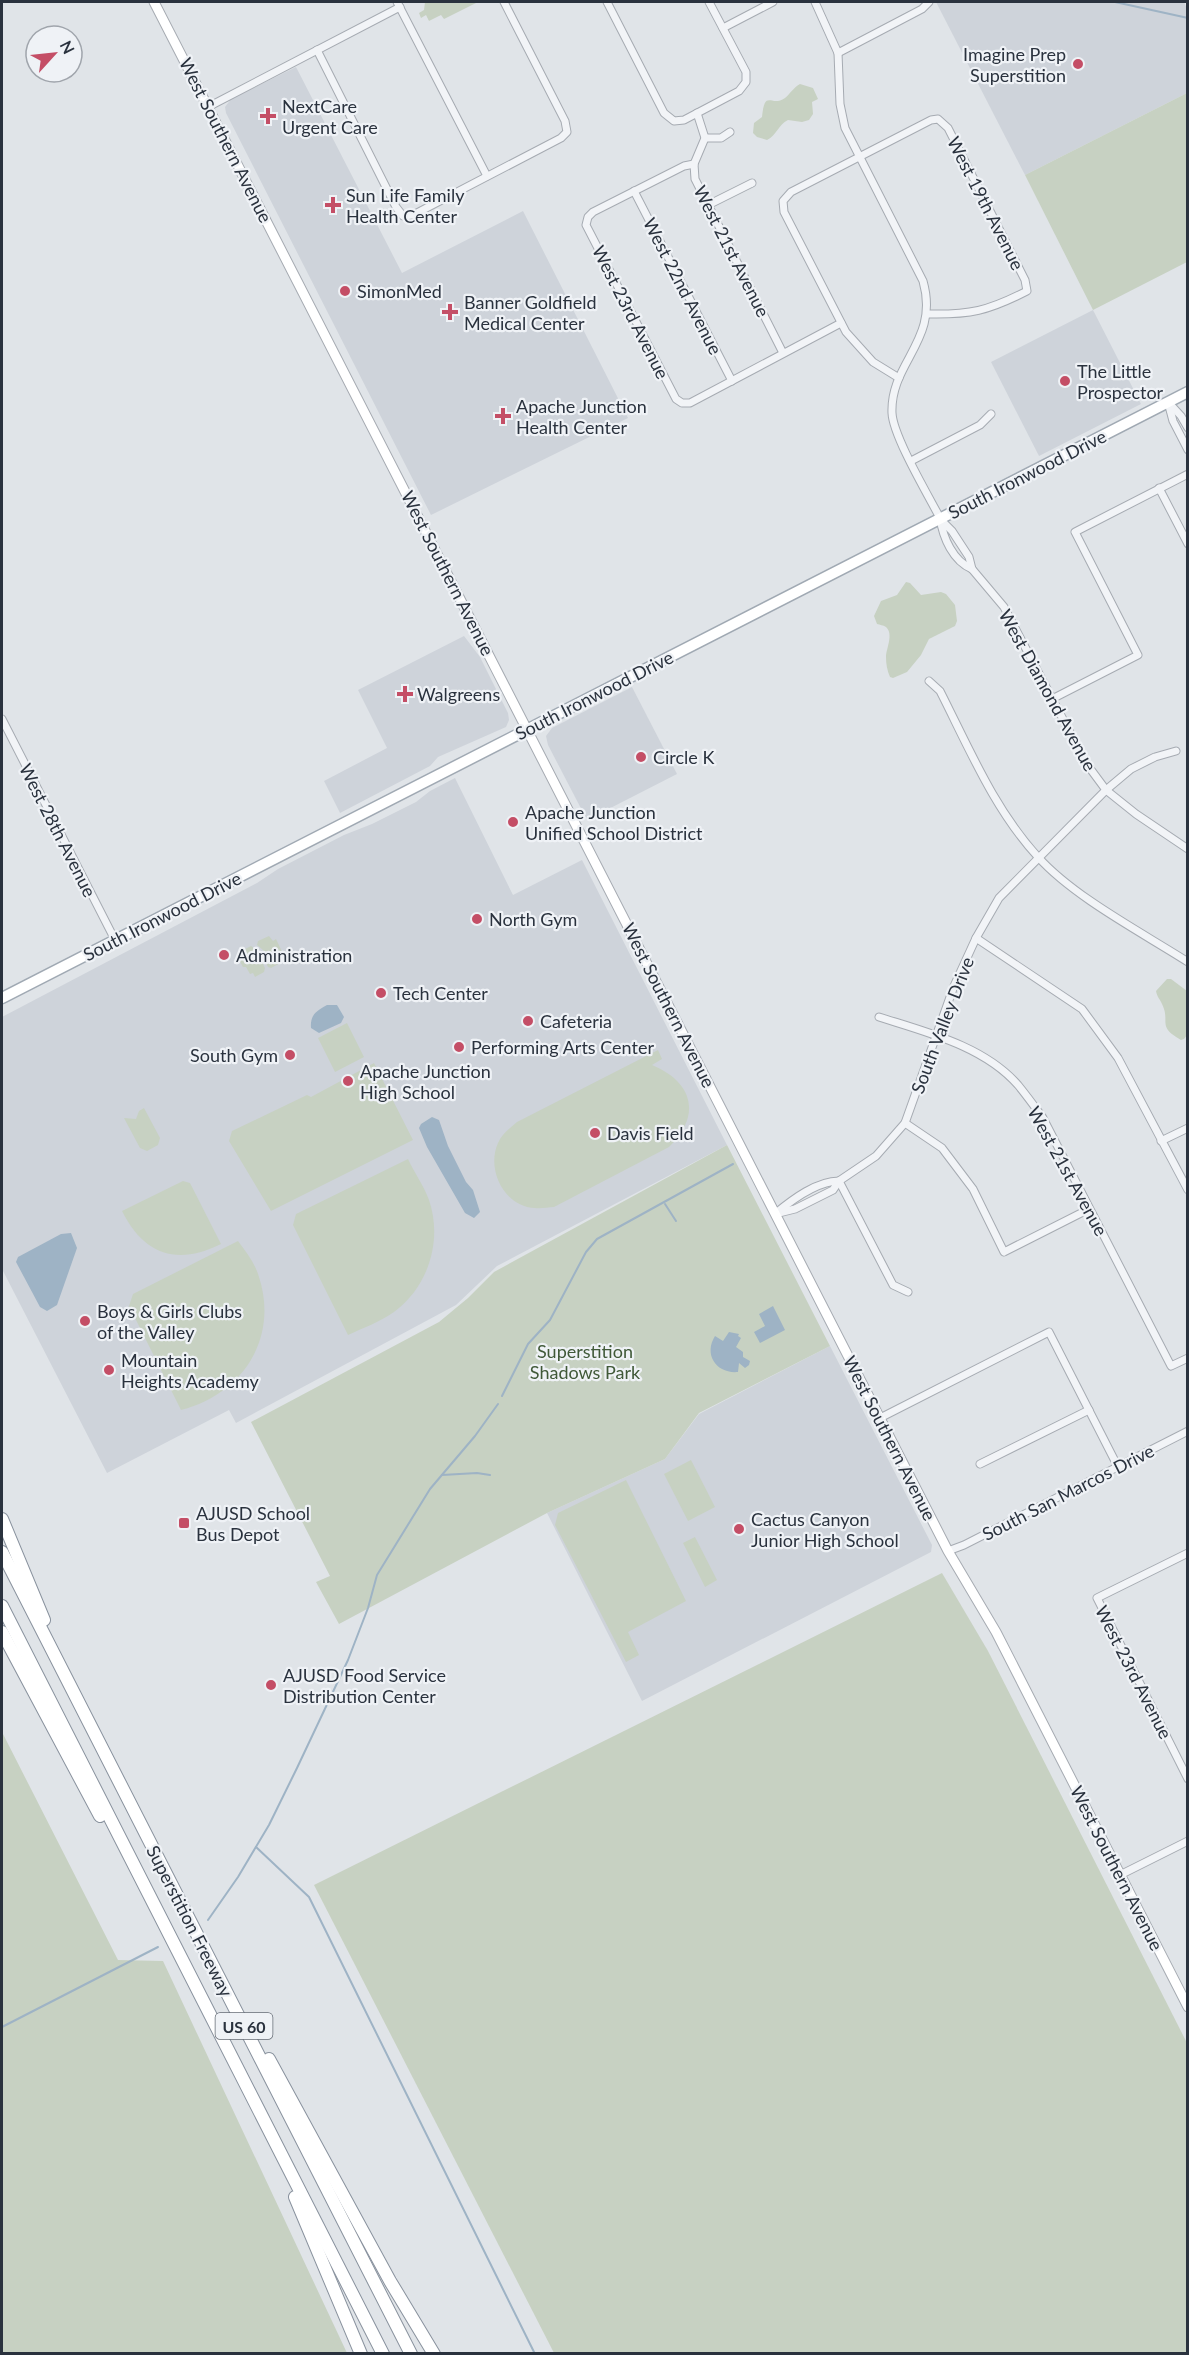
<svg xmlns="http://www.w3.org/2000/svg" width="1189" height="2355" font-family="Lato,sans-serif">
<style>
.built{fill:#ced3da}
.green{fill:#c7d1c2}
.water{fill:#9eb3c5}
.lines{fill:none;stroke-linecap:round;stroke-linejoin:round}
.stream{stroke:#9eb3c5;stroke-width:2}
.minor-casing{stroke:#a6abb2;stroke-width:9}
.secondary-casing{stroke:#a6abb2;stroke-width:11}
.primary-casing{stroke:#a0a9b3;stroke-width:13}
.motorway-casing{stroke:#89929e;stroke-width:14}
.minor{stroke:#f2f4f7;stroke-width:7}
.secondary{stroke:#fff;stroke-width:9}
.primary{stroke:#fff;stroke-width:10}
.motorway{stroke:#fff;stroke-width:12}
.poi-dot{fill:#c44e66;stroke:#eff2f6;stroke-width:2}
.labels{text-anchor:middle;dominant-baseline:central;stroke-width:4.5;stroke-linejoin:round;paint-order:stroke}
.shield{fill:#eff2f6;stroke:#656c75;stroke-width:1.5}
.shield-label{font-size:16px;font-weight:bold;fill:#2a323e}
.poi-label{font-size:18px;fill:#2a323e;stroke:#eff2f6;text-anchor:start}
.street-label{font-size:18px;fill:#2a323e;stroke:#eff2f6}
.park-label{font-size:18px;fill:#405938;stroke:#eff2f6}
</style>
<rect width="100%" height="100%" fill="#e0e4e8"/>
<!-- built -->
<g class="built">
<path d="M 936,2 L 1184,2 L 1188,11 L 1187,93 L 1025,175 Z"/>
<path d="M 296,67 L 402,273 L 523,211 L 628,418 L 431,515 L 226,113 L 225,107 L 231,99 Z"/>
<path d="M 1093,310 L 1141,404 L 1039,456 L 991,362 Z"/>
<path d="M 464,636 L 480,657 L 508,713 L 509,720 L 506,727 L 438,757 L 430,766 L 340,813 L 324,781 L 387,748 L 358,690 Z"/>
<path d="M 632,687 L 677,774 L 587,820 L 548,745 L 546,736 L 552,728 Z"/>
<path d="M 455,778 L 513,895 L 582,860 L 727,1145 L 497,1266 L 456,1305 L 236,1423 L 229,1410 L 107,1473 L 2,1269 L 2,1017 L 257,883 L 278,869 L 344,835 L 372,824 L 416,802 L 430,791 Z"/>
<path d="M 830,1346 L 932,1545 L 931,1552 L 642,1701 L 547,1513 L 665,1459 L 699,1414 Z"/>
</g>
<!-- green -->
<g class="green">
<path d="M 425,2 L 478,2 L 444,19 L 441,15 L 429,21 L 426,15 L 421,18 L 419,13 L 424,10 Z"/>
<path d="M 800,84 L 813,88 L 818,99 L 812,102 L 813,114 L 809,120 L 802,122 L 788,120 C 778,125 777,135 767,140 L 757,137 L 753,133 L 754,123 L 762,117 C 765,88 771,108 785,98 C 790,94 793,88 800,84 Z"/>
<path d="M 1187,93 L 1187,262 L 1093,310 L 1025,175 Z"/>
<path d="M 906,582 L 910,583 L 921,595 L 941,592 L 946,594 L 955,605 L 957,621 L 955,626 L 929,639 L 921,655 L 907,672 L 893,678 L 890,677 C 887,670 886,664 886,657 C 886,649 894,634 886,627 C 883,625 880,625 877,624 L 874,616 L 881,601 L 897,595 Z"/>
<path d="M 269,936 L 273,941 L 276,939 L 286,960 L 271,968 L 268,967 L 263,957 L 263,950 L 257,945 L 258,941 Z"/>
<path d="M 251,946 L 255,949 L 255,955 L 260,958 L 265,968 L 264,972 L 255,977 L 253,973 L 250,974 L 246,967 L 243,967 L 238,958 L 242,957 L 241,951 Z"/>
<path d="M 1167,979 L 1171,979 L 1187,991 L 1187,1035 L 1184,1039 L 1181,1040 C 1156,1026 1171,1022 1162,1004 C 1160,999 1157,997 1156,991 Z"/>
<path d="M 347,1023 L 364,1057 L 335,1072 L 318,1038 Z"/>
<path d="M 658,1050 L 662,1059 L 652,1065 C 693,1082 702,1115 669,1147 L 554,1207 C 548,1207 541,1209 535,1208 C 504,1207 486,1169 498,1143 C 502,1134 509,1129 517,1122 Z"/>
<path d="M 374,1063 L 413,1140 L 271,1211 L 229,1141 L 232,1131 L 307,1095 L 311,1097 Z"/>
<path d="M 144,1108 L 160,1138 L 158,1145 L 147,1151 L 140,1148 L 124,1118 L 136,1119 L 139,1111 Z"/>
<path d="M 727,1145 L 830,1346 L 699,1413 L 665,1459 L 547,1513 L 339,1624 L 316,1582 L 330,1576 L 251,1422 L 439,1322 L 468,1298 L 494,1272 Z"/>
<path d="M 408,1159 C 414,1172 424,1186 429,1200 C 443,1241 428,1287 394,1312 C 380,1322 363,1328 348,1335 L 293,1225 L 296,1214 Z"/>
<path d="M 183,1181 L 190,1183 L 221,1244 C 177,1266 144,1255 122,1211 Z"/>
<path d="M 238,1241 C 246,1252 255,1263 259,1277 C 279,1339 242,1394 181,1410 L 129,1306 L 133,1294 Z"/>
<path d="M 691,1460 L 715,1507 L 688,1521 L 664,1474 Z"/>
<path d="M 626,1480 L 686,1601 L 628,1632 L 639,1655 L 626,1662 L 555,1525 L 558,1513 Z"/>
<path d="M 695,1537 L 717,1580 L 705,1587 L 683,1543 Z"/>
<path d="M 942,1573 L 988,1651 L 1187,2043 L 1187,2353 L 554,2353 L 314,1885 Z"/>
<path d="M 2,1732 L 118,1960 L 163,1961 L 347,2353 L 2,2353 Z"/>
</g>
<!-- water -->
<g class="water">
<path d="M 327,1005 L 337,1005 L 344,1017 L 341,1023 L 319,1033 L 311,1028 C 310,1015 316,1011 327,1005 Z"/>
<path d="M 432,1117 L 439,1120 L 448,1146 L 466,1182 L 473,1190 L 480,1212 L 474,1218 L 465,1213 L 427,1147 L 419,1128 L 421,1124 Z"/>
<path d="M 71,1233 L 77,1248 L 57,1305 L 47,1311 L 40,1307 L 16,1262 L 18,1257 L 61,1234 Z"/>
<path d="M 773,1306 L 785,1330 L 760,1343 L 754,1332 L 765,1326 L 759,1314 Z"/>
<path d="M 729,1332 L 739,1334 L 738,1336 L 741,1338 L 736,1347 L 743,1352 L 743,1357 L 750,1361 L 749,1365 L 745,1368 L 739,1363 L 738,1372 C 717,1374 703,1355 715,1336 L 723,1341 Z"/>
</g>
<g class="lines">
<!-- stream -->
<g class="stream">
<path d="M 1115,2 L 1188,18"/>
<path d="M 665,1204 L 676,1221"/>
<path d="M 502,1396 L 528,1344 L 550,1320 L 586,1252 L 597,1239 L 733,1164"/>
<path d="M 442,1475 L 477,1473 L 490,1475"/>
<path d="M 256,1847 L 309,1897 L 535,2354"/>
<path d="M 208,1920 L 238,1877 L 269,1825 L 297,1768 L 348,1660 L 368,1608 L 377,1575 L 430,1489 L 475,1436 L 498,1404"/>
<path d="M 2,2027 L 158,1947"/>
</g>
<!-- minor casing -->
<g class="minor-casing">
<g id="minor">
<path d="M 397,2 L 487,176"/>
<path d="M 607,2 L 664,113 L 674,121 L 684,120 L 739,91 L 746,82 L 746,72 L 709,2"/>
<path d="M 815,2 L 838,53 L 840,104 L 845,128 L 923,281 C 940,341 890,362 892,413 C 893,436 928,495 940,518 C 943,538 953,561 972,569"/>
<path d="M 723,28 L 773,2"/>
<path d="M 317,50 L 396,207 L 403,216 L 413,215 L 561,138 L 567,132 L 565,121 L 504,2"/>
<path d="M 838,53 L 922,9 L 929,2"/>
<path d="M 208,107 L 400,7"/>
<path d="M 697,113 L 705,138 L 694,164 L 695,179 L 783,353"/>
<path d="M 705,138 L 721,138 L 730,132"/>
<path d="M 694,164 L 684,166 L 593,212 L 588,217 L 586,225 L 676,399 L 682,403 L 690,403 L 841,323"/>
<path d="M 634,191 L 732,381"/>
<path d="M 708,205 L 752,183"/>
<path d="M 899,378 L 873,362 L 846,332 L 784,212 L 783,201 L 791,192 L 931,120 L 938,119 L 948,128 L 1025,280 L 1027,291 C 988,311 970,315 927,314"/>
<path d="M 1168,402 L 1173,421 L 1188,450"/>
<path d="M 1170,404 L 1181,416 L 1188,428"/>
<path d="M 911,461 L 980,425 L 991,414"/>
<path d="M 1159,488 L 1188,544"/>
<path d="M 940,519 L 952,531 L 969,557 L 972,569 L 1004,607 L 1086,763 L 1106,790 L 1136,814 L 1188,849"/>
<path d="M 929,681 L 940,691 C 969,748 994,809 1038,857 C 1074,897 1141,932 1188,962"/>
<path d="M 1052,699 L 1138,655 L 1075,532 L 1188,474"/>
<path d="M 2,719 L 115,940"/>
<path d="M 976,938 L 1082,1009 L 1118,1058 L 1188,1190"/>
<path d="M 879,1017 C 926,1032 984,1046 1018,1085 C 1027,1096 1035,1107 1043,1118 L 1171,1366 L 1188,1358"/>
<path d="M 905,1123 L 942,1148 L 973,1189 L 1004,1252 L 1089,1209"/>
<path d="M 1161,1141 L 1188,1128"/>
<path d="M 839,1181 L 893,1285 L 908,1292"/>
<path d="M 776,1213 C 793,1199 817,1181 839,1181"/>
<path d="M 775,1214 L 795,1209 L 833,1190 L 839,1181 L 876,1156 L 905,1123 L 954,986 L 976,938 L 999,898 L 1106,790 L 1131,769 L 1155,757 L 1176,751"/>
<path d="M 880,1418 L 1049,1332 L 1118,1467"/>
<path d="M 980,1464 L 1089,1410"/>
<path d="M 948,1551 L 964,1545 L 1188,1431"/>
<path d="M 1188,1553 L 1097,1598 L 1188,1779"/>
<path d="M 1120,1875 L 1188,1841"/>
</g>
</g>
<!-- secondary casing -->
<g class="secondary-casing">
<path id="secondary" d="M 154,2 L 948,1551 L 996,1632 L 1188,2007"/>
</g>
<!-- primary casing -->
<g class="primary-casing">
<path id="primary" d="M 2,998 L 1188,392"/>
</g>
<!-- motorway casing -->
<g class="motorway-casing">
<g id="motorway">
<path d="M 2,1519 L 44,1620"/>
<path d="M 2,1552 L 411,2354"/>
<path d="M 2,1606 L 383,2354"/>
<path d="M 2,1632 L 100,1816"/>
<path d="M 269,2059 L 390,2281 L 434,2354"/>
<path d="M 295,2197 L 361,2354"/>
</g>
</g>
<!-- minor -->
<use href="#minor" class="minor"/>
<!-- secondary -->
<use href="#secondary" class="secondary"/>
<!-- primary -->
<use href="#primary" class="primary"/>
<!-- motorway -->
<use href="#motorway" class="motorway"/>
</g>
<!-- markers -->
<g class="poi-dot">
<circle cx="1078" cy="64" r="6"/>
<path d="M265 107h6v6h6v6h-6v6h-6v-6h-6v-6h6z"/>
<path d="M330 196h6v6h6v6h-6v6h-6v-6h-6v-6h6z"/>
<circle cx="345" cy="291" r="6"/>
<path d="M447 303h6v6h6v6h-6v6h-6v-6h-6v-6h6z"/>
<circle cx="1065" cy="381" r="6"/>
<path d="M500 407h6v6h6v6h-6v6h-6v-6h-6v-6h6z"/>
<path d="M402 685h6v6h6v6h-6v6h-6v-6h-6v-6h6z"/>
<circle cx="641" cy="757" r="6"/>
<circle cx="513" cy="822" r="6"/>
<circle cx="477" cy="919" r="6"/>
<circle cx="224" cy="955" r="6"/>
<circle cx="381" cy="993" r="6"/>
<circle cx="528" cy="1021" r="6"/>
<circle cx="459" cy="1047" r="6"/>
<circle cx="290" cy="1055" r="6"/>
<circle cx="348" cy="1081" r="6"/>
<circle cx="595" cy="1133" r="6"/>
<circle cx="85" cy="1321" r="6"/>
<circle cx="109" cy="1370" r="6"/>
<rect x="178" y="1517" width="12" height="12" rx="3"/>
<circle cx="739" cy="1529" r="6"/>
<circle cx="271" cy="1685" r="6"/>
</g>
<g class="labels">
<!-- shield labels -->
<rect class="shield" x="215.5" y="2013" width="57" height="26" rx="4.5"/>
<g class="shield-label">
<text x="244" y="2026">US 60</text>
</g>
<!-- poi labels -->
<g class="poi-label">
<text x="1066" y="54" text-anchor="end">Imagine Prep<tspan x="1066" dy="21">Superstition</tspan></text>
<text x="282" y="106">NextCare<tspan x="282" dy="21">Urgent Care</tspan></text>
<text x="346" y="195">Sun Life Family<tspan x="346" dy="21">Health Center</tspan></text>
<text x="357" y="291">SimonMed</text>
<text x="464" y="302">Banner Goldfield<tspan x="464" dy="21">Medical Center</tspan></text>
<text x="1077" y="371">The Little<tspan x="1077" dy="21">Prospector</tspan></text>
<text x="516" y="406">Apache Junction<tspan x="516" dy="21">Health Center</tspan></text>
<text x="417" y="694">Walgreens</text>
<text x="653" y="757">Circle K</text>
<text x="525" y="812">Apache Junction<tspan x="525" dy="21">Unified School District</tspan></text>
<text x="489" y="919">North Gym</text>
<text x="236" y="955">Administration</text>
<text x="393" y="993">Tech Center</text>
<text x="540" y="1021">Cafeteria</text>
<text x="471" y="1047">Performing Arts Center</text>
<text x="278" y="1055" text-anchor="end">South Gym</text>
<text x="360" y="1071">Apache Junction<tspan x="360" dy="21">High School</tspan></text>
<text x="607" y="1133">Davis Field</text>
<text x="97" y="1311">Boys &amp; Girls Clubs<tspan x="97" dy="21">of the Valley</tspan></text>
<text x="121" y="1360">Mountain<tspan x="121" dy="21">Heights Academy</tspan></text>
<text x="196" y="1513">AJUSD School<tspan x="196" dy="21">Bus Depot</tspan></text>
<text x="751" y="1519">Cactus Canyon<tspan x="751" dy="21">Junior High School</tspan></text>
<text x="283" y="1675">AJUSD Food Service<tspan x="283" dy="21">Distribution Center</tspan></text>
</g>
<!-- street labels -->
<g class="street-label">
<text transform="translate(226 140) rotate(63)">West Southern Avenue</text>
<text transform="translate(986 203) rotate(63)">West 19th Avenue</text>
<text transform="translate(732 251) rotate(63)">West 21st Avenue</text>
<text transform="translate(683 286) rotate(63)">West 22nd Avenue</text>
<text transform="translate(631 312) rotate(63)">West 23rd Avenue</text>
<text transform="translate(1027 474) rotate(-27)">South Ironwood Drive</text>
<text transform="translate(448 573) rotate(63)">West Southern Avenue</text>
<text transform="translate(1048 690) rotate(61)">West Diamond Avenue</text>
<text transform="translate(594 695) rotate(-27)">South Ironwood Drive</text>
<text transform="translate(58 830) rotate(63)">West 28th Avenue</text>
<text transform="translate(162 916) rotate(-27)">South Ironwood Drive</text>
<text transform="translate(669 1005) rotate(63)">West Southern Avenue</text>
<text transform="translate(942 1025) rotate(-69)">South Valley Drive</text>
<text transform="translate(1068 1171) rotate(61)">West 21st Avenue</text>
<text transform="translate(890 1438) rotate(63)">West Southern Avenue</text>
<text transform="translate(1068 1492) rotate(-27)">South San Marcos Drive</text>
<text transform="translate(1134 1672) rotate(63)">West 23rd Avenue</text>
<text transform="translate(1117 1868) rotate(63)">West Southern Avenue</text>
<text transform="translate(190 1921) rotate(63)">Superstition Freeway</text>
</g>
<!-- park labels -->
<g class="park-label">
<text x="585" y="1351">Superstition<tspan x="585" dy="21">Shadows Park</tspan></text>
</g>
</g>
<!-- border -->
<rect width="1189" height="2355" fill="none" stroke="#2a323e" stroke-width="6"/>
<!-- north arrow -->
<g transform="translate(54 54) rotate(63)"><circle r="28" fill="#eff2f6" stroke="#a0a5ac" stroke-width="1.5"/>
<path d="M0-4.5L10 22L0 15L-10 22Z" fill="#c44e66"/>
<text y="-9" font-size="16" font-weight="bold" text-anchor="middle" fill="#2a323e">N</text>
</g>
</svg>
